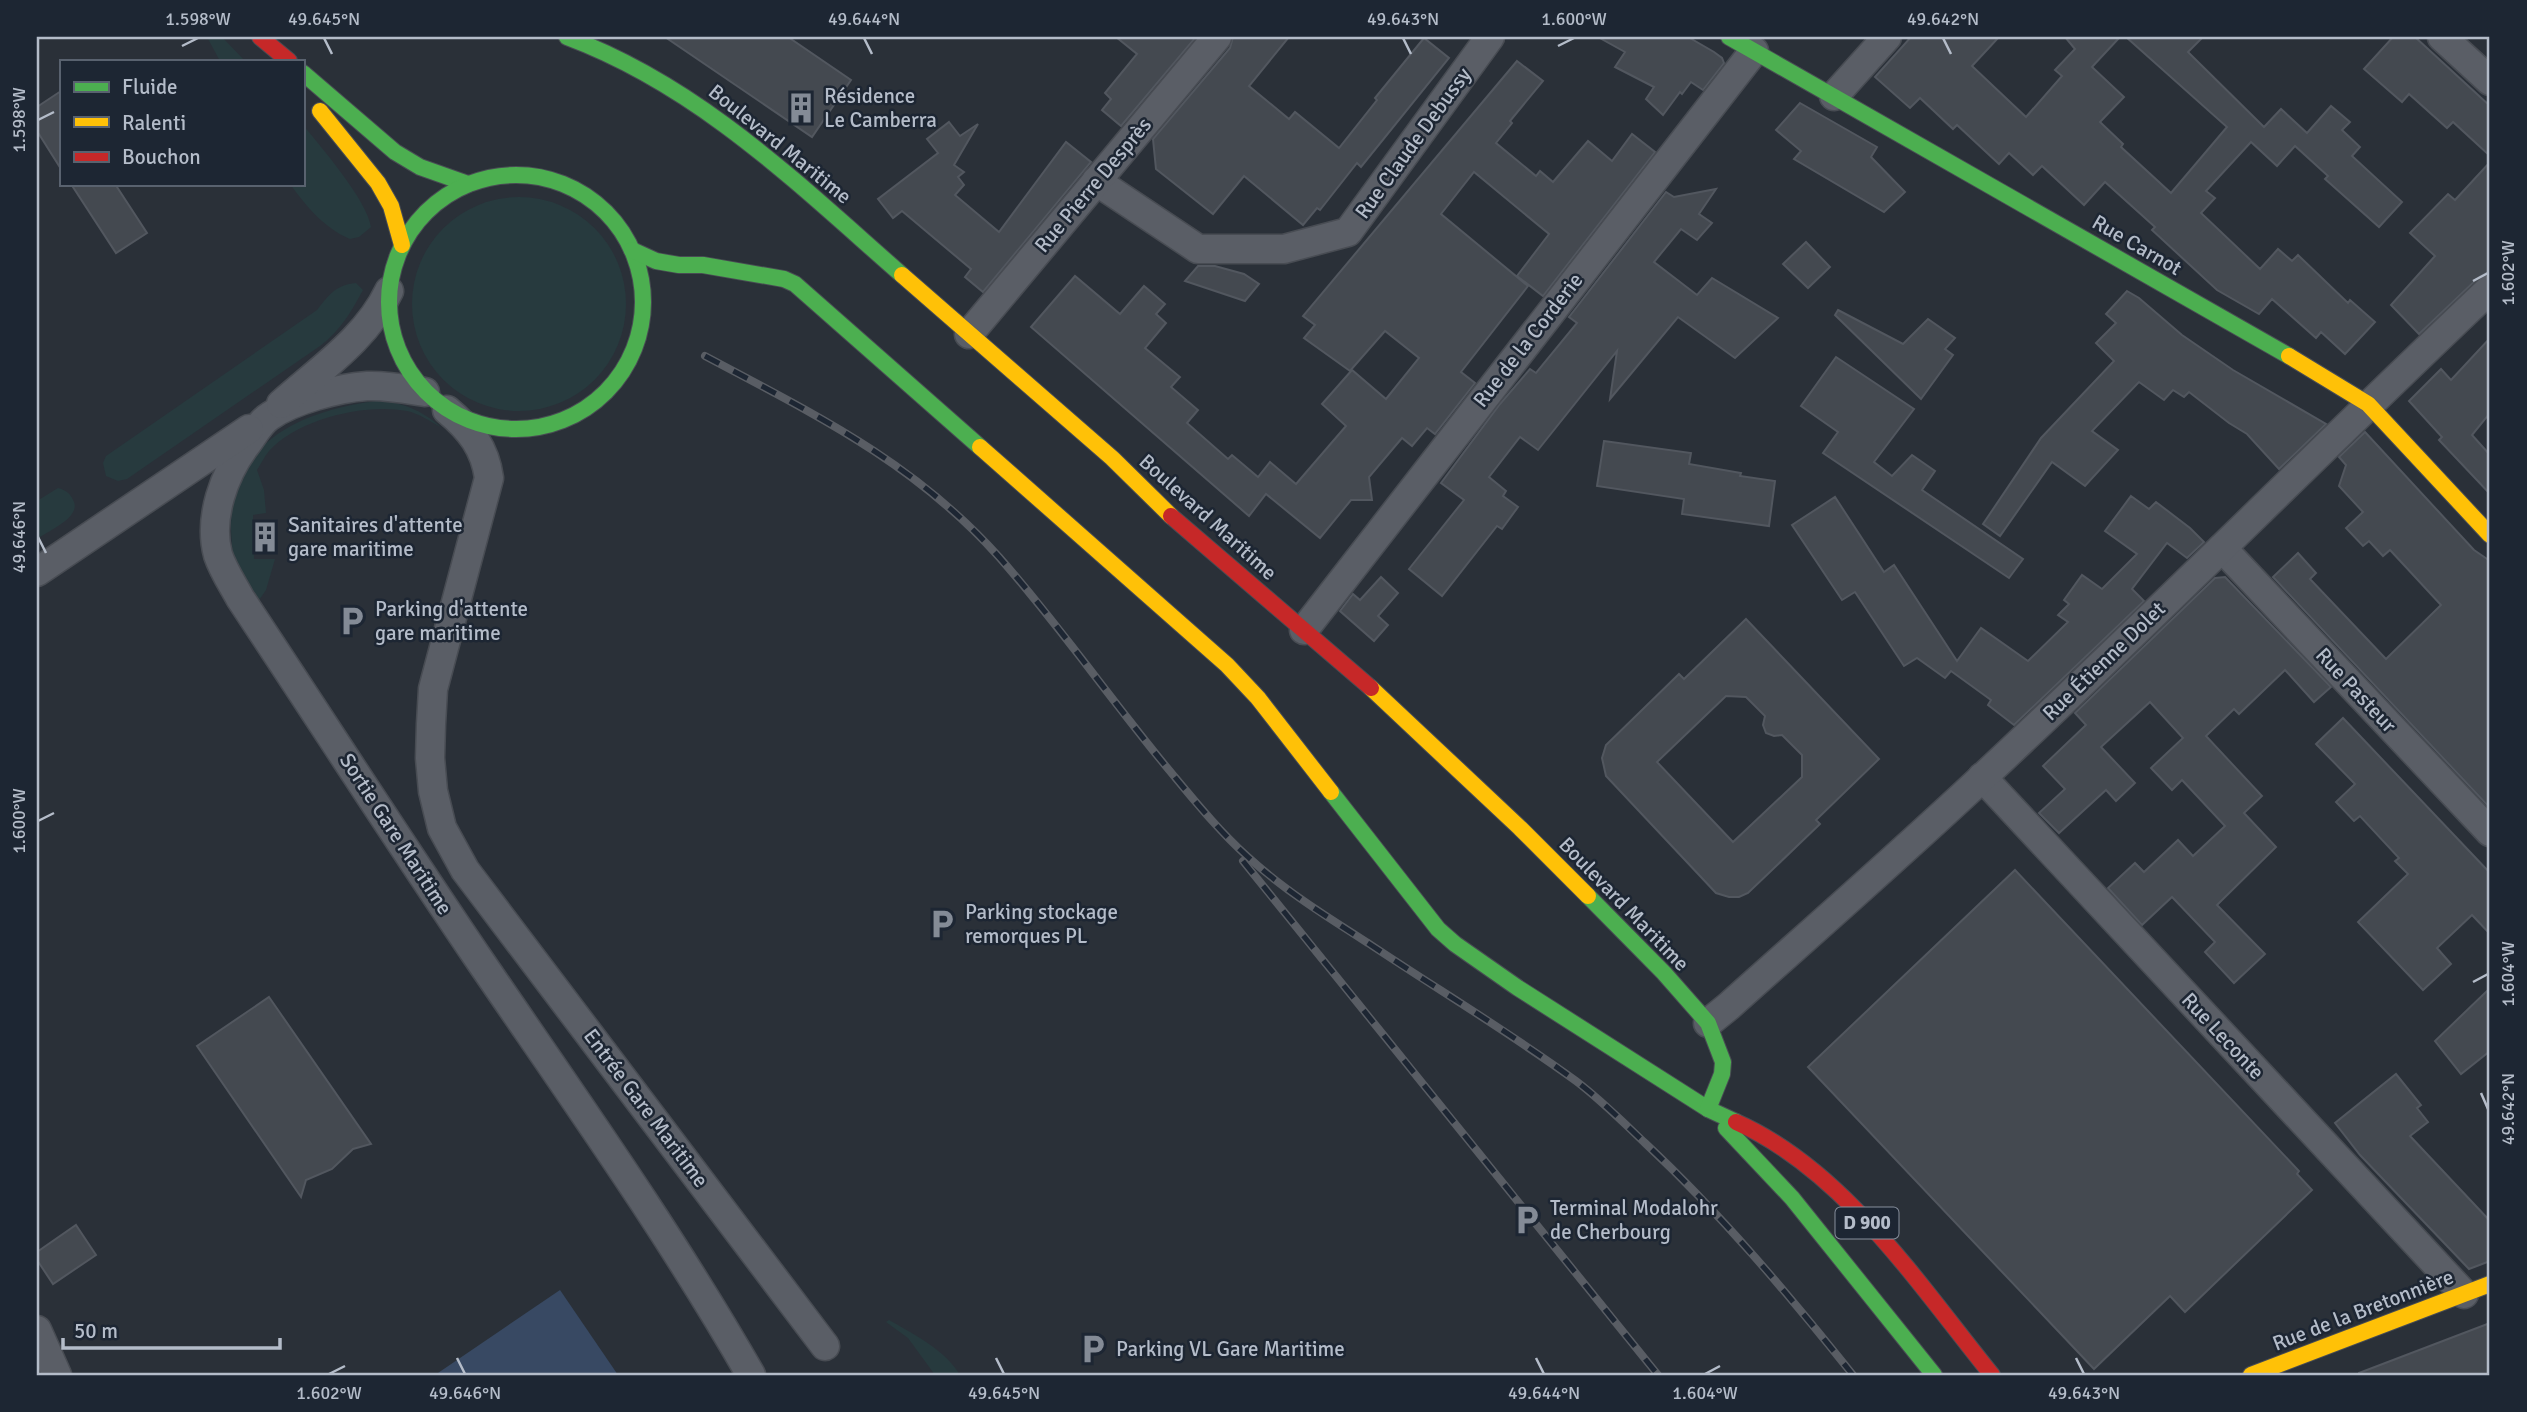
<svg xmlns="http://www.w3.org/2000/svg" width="2527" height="1412" font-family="Signika,sans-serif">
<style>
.green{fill:#273a3e}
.water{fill:#384963}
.building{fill:#444950;stroke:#52575f;stroke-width:2;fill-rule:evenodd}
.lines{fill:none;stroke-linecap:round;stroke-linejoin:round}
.street-casing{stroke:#484c53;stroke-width:31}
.fast-casing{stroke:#484c53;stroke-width:18}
.slow-casing{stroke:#484c53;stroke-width:18}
.jam-casing{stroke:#484c53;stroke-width:18}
.street{stroke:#5a5e66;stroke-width:28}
.fast{stroke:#4caf50;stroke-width:16}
.slow{stroke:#ffc107;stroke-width:16}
.jam{stroke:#c62828;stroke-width:16}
.rail-casing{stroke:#595d64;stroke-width:8}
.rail{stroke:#1d2633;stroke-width:5;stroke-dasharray:16;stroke-linecap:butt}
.ticks{fill:none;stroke:#b4bcc9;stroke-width:2.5}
.labels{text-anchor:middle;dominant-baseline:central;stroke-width:5;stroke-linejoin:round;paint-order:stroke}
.shield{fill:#1d2633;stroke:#878f9c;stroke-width:2}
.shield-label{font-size:19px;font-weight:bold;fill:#b4bcc9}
.poi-label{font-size:21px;fill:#b4bcc9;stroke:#1d2633;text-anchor:start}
.street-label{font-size:21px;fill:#b4bcc9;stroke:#1d2633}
.neatline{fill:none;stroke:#b4bcc9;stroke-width:2.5}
.ticks-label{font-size:18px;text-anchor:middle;fill:#b4bcc9}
</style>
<rect width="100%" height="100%" fill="#2a3038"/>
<!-- green -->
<g class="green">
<path d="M 207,37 L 222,37 L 245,61 L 220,61 Z"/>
<path d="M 303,125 C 321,147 367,200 371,227 L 359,237 L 350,239 C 324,228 306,206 290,184 L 303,184 Z"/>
<circle cx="519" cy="304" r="107"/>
<path d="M 356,283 L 363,290 C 351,312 341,330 320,346 L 127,479 L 118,481 L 106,476 L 103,463 L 106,456 L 317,310 C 329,295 335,285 356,283 Z"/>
<path d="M 376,401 C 403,402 421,410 441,427 C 431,422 418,413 407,411 C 365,403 298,419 269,451 C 264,457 261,464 257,470 L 264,490 L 266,513 L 253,515 L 254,559 L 275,559 L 266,590 L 255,606 C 249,595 242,584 237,572 C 232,560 232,543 231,530 C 229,442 301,411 376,401 Z"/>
<path d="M 58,488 C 66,490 71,494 74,502 C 80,518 48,531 37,539 L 37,501 Z"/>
<path d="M 889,1320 C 915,1335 944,1349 960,1375 L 935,1375 L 908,1338 L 886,1322 Z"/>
</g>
<!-- water -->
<path class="water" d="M 560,1290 L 618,1375 L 435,1375 Z"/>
<!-- building -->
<g class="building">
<path d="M 665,37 L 788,37 L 851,80 L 812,137 Z"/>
<path d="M 1116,37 L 1196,37 L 1121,126 L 1102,110 L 1111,99 L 1105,93 L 1137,54 Z"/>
<path d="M 1233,37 L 1289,37 L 1249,86 L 1289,119 L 1295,112 L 1339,148 L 1377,100 L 1375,98 L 1424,38 L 1449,58 L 1361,167 L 1357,163 L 1320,210 L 1317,208 L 1303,225 L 1244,176 L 1213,214 L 1156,169 L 1153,139 L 1230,48 Z"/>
<path d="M 1598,37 L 1688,37 L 1714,52 L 1722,58 L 1724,63 L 1703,90 L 1691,82 L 1682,94 L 1680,92 L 1663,115 L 1646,99 L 1654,87 L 1615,67 L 1625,52 Z"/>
<path d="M 1911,37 L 1999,37 L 1972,66 L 2026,117 L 2062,76 L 2055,70 L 2075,49 L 2065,37 L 2120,37 L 2092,67 L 2124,97 L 2100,122 L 2123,144 L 2121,147 L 2171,193 L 2227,127 L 2126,37 L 2203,37 L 2188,52 L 2264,127 L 2281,109 L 2307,133 L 2331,106 L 2350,122 L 2342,130 L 2360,147 L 2352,156 L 2402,202 L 2379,227 L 2325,179 L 2328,176 L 2295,146 L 2277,166 L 2251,142 L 2206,191 L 2215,198 L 2201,213 L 2260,269 L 2278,249 L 2292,261 L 2298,255 L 2348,303 L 2350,300 L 2375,322 L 2345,354 L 2321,332 L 2316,338 L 2272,299 L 2259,314 L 2217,290 L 2152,230 L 2155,227 L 2105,182 L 2084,205 L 2042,166 L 2033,175 L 2009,153 L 1999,164 L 1957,125 L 1953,129 L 1920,98 L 1910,108 L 1875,77 Z"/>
<path d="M 2393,37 L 2415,37 L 2490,106 L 2490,156 L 2453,122 L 2447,128 L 2409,94 L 2402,102 L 2364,69 Z"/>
<path d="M 1517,61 L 1543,81 L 1510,121 L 1512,123 L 1496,143 L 1536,176 L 1540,171 L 1553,182 L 1588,141 L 1612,161 L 1632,134 L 1655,152 L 1543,296 L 1517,276 L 1549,234 L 1474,172 L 1441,214 L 1528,286 L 1461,372 L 1475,383 L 1435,434 L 1427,428 L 1412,446 L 1402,438 L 1369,477 L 1372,500 L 1351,500 L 1320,538 L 1266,494 L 1249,516 L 1031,327 L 1075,276 L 1120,314 L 1144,286 L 1165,304 L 1156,314 L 1166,323 L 1145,348 L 1180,377 L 1171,387 L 1198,410 L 1187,423 L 1228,459 L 1232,455 L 1258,477 L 1270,462 L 1296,484 L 1346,426 L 1322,404 L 1352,370 L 1386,399 L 1419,358 L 1385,331 L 1350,371 L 1304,338 L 1315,325 L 1303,316 Z"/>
<path d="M 61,91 L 61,169 L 37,131 L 37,107 Z"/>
<path d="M 1800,103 L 1877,147 L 1871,157 L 1905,192 L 1884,212 L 1794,159 L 1801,151 L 1776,130 Z"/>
<path d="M 949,122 L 960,136 L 978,124 L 954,165 L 964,172 L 958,177 L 964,185 L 955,195 L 999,232 L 1066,142 L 1091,162 L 983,292 L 965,277 L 971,269 L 902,211 L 893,218 L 878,199 L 938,153 L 927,139 Z"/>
<path d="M 2490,162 L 2490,271 L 2479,277 L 2419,334 L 2391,305 L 2435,256 L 2410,233 L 2448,194 L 2455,200 Z"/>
<path d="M 71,184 L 115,184 L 147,233 L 116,253 Z"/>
<path d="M 1716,189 L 1699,214 L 1712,223 L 1697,240 L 1681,229 L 1654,262 L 1697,295 L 1712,278 L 1778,318 L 1735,358 L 1678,317 L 1610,399 L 1617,351 L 1538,450 L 1520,437 L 1489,477 L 1506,491 L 1503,496 L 1518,507 L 1502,529 L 1497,526 L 1442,596 L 1409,569 L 1464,500 L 1441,483 L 1500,404 L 1530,369 L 1536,373 L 1577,323 L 1569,317 L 1666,192 L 1674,197 Z"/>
<path d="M 1806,242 L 1830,267 L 1808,288 L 1783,264 Z"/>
<path d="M 1198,266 L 1215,266 L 1244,274 L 1259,284 L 1245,301 L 1185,281 Z"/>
<path d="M 2127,291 L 2139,298 L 2182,335 L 2233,370 L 2326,424 L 2279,469 L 2247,434 L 2229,423 L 2189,392 L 2184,397 L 2173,390 L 2164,400 L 2139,382 L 2092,431 L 2118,450 L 2085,486 L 2052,462 L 2000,536 L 1983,524 L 2041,438 L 2114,361 L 2096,343 L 2116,323 L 2106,314 Z"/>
<path d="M 1838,310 L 1903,344 L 1928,319 L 1955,338 L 1945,349 L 1953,355 L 1921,399 L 1835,315 Z"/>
<path d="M 2490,338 L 2490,413 L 2472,435 L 2490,455 L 2490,494 L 2439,440 L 2442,437 L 2409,401 L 2441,369 L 2451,380 Z"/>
<path d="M 1836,357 L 1914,409 L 1874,462 L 1892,476 L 1912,455 L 1935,471 L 1922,490 L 2023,559 L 2009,578 L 1823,453 L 1838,432 L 1801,406 Z"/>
<path d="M 2365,432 L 2474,550 L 2490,561 L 2490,808 L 2273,577 L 2298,553 L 2316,573 L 2310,579 L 2386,659 L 2441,605 L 2390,550 L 2383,556 L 2369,541 L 2363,546 L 2346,528 L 2363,512 L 2339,486 L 2346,465 L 2339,457 Z"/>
<path d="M 1604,441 L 1691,453 L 1689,464 L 1741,473 L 1740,476 L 1775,481 L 1769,526 L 1682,514 L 1684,499 L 1597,486 Z"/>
<path d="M 2131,496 L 2149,509 L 2156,502 L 2190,528 L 2204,542 L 2187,558 L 2167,543 L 2132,589 L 2144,601 L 2014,725 L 1988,705 L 1991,700 L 1951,671 L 1945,678 L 1917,658 L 1904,666 L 1855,592 L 1842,600 L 1792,525 L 1835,497 L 1884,572 L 1894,565 L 1957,661 L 1981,628 L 2028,661 L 2068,622 L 2058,615 L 2069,604 L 2064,600 L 2082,575 L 2102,589 L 2137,554 L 2105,531 Z"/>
<path d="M 1381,577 L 1398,593 L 1378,616 L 1388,625 L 1374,641 L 1340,611 L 1353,594 L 1360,600 Z"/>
<path d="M 2225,577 L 2331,687 L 2314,702 L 2285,670 L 2239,714 L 2234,709 L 2206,736 L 2262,796 L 2244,813 L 2276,847 L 2217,905 L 2265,954 L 2234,983 L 2205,952 L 2215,942 L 2172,897 L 2142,925 L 2108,888 L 2135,863 L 2144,872 L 2178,840 L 2193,856 L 2225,826 L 2182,780 L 2172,790 L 2151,768 L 2183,738 L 2150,702 L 2101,747 L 2135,783 L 2116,801 L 2106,790 L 2059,833 L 2039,813 L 2065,789 L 2043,766 L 2086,725 L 2075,713 L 2215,578 Z"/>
<path d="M 1746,619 L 1879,759 L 1816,820 L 1820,824 L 1748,893 L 1739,897 L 1729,897 L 1716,893 L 1606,776 L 1602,758 L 1606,745 L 1679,674 L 1684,679 ZM 1726,696 L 1746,697 L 1765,716 L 1763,725 L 1766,733 L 1774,736 L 1782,735 L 1802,755 L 1802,777 L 1733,842 L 1657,762 Z"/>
<path d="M 2343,718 L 2490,873 L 2490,934 L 2472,915 L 2437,948 L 2451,964 L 2423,990 L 2358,922 L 2408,874 L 2395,861 L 2399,858 L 2360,816 L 2354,821 L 2336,802 L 2355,784 L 2316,744 Z"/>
<path d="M 2015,870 L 2299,1171 L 2297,1174 L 2312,1190 L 2185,1312 L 2170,1296 L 2094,1369 L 1808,1067 Z"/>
<path d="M 2490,988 L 2490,1051 L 2461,1074 L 2435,1041 Z"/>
<path d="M 269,997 L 371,1144 L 353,1149 L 332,1169 L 306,1180 L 301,1197 L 197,1046 Z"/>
<path d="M 2396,1074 L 2421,1105 L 2417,1108 L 2428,1122 L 2410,1136 L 2490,1221 L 2490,1261 L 2469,1269 L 2360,1155 L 2335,1123 Z"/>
<path d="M 76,1225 L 96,1255 L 53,1284 L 37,1260 L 37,1252 Z"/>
<path d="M 2490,1323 L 2490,1375 L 2359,1375 L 2359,1373 Z"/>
</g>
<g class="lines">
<!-- street casing -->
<g class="street-casing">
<g id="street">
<path d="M 2442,37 L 2490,81"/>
<path d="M 1834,96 L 1887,37"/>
<path d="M 1096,181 L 1198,249 L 1284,249 L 1348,232 L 1490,37"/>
<path d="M 969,334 L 1217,37"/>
<path d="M 425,392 C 406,389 386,385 367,386 C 338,388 293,400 270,416 C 260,422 253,436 246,445 C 224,474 208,518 218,555 C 223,570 233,585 240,598 C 319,717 396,837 476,955 C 570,1093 668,1230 751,1375"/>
<path d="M 281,404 C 319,370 367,338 389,291"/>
<path d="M 447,410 C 470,429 485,448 489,478 L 433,689 L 431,724 L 430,758 L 433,791 L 442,828 L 465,870 L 825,1346"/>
<path d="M 2222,548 L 2490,832"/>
<path d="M 37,572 L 249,429"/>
<path d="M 1304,630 L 1754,51"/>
<path d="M 1982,777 L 2464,1294"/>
<path d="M 1708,1023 L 1729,1006 C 1814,930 1901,854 1984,776 C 2155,616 2320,450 2490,289"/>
<path d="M 37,1330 L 57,1375"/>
</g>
</g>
<!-- fast casing -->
<g class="fast-casing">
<g id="fast">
<path d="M 567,37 C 699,86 798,184 902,275"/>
<path d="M 1729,37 L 2289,356"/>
<path d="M 303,73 L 395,152 L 420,167 L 468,184"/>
<circle cx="516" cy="302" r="127"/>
<path d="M 632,250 L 656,261 L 679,265 L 703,265 L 784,279 L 795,284 L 980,447"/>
<path d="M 1331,792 L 1438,929 L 1455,944 L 1518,988 L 1708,1109 L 1736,1122"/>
<path d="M 1588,896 L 1664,973 L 1708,1023 L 1723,1062 L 1722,1074 L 1708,1109"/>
<path d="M 1726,1128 L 1792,1198 L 1934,1375"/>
</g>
</g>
<!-- slow casing -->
<g class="slow-casing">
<g id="slow">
<path d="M 320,111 L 378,183 L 391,206 L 402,245"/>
<path d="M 902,275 L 1112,458 L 1171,516"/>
<path d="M 2289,356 L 2368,404 L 2490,535"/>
<path d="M 980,447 L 1227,665 L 1258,698 L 1331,792"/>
<path d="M 1371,688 L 1520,828 L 1588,896"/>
<path d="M 2251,1375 L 2490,1284"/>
</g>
</g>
<!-- jam casing -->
<g class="jam-casing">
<g id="jam">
<path d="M 260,37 L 289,61"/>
<path d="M 1171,516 L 1371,688"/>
<path d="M 1736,1122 C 1844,1170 1919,1285 1992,1375"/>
</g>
</g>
<!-- street -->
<use href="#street" class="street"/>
<!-- fast -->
<use href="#fast" class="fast"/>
<!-- slow -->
<use href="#slow" class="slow"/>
<!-- jam -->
<use href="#jam" class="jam"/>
<!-- rail casing -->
<g class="rail-casing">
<g id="rail">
<path d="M 705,356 C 814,414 914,462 999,557 C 1059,625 1111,700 1169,770 C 1194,800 1219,831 1248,857 C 1284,890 1327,917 1368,943 C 1437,989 1509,1032 1576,1081 C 1601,1100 1623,1122 1645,1143 C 1722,1215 1788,1294 1853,1375"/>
<path d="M 1243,861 L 1658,1375"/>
</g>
</g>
<!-- rail -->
<use href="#rail" class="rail"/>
</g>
<!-- ticks -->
<path class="ticks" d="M 324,38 L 332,54M 864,38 L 872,54M 1403,38 L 1411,54M 1943,38 L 1951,54M 182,46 L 198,38M 1558,46 L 1574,38M 38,120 L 54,112M 2473,281 L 2488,273M 38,537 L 46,553M 38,821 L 54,813M 2473,982 L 2488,974M 2481,1093 L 2488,1109M 457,1358 L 465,1374M 996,1358 L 1004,1374M 1536,1358 L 1544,1374M 2076,1358 L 2084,1374M 329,1374 L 345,1366M 1705,1374 L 1720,1366"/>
<!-- icons -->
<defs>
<g id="building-bare" transform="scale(2.415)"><path d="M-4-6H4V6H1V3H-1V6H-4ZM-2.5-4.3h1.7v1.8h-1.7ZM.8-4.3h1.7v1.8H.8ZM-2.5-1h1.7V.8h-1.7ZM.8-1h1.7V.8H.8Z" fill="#848b96" stroke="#1d2633" stroke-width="2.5" paint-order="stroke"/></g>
<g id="parking-bare" transform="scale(2.415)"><path d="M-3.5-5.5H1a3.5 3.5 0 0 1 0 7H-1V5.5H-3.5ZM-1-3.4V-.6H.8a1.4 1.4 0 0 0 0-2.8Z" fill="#848b96" stroke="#1d2633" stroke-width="2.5" paint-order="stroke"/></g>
</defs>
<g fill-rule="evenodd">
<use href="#building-bare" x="801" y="108"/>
<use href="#building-bare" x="265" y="537"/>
<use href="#parking-bare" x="352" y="621"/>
<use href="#parking-bare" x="942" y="924"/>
<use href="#parking-bare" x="1527" y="1220"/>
<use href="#parking-bare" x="1093" y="1349"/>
</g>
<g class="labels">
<!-- shield labels -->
<rect class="shield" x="1835.5" y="1207.5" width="63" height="31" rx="5"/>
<g class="shield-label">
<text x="1867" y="1223">D 900</text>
</g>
<!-- poi labels -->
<g class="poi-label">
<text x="824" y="96">Résidence<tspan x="824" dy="24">Le Camberra</tspan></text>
<text x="288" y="525">Sanitaires d'attente<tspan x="288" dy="24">gare maritime</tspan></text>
<text x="375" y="609">Parking d'attente<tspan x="375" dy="24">gare maritime</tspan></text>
<text x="965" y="912">Parking stockage<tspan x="965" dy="24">remorques PL</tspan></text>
<text x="1550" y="1208">Terminal Modalohr<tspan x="1550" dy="24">de Cherbourg</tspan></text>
<text x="1116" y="1349">Parking VL Gare Maritime</text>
</g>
<!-- street labels -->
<g class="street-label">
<text transform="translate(1413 143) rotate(-54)">Rue Claude Debussy</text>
<text transform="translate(780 144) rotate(39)">Boulevard Maritime</text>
<text transform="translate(1093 185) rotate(-50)">Rue Pierre Desprès</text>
<text transform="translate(2137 245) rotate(30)">Rue Carnot</text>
<text transform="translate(1528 340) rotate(-52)">Rue de la Corderie</text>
<text transform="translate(1208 517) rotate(42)">Boulevard Maritime</text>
<text transform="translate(2104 661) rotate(-44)">Rue Étienne Dolet</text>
<text transform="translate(2356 690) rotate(47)">Rue Pasteur</text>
<text transform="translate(396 834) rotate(57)">Sortie Gare Maritime</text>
<text transform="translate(1624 904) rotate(46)">Boulevard Maritime</text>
<text transform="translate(2223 1036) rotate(47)">Rue Leconte</text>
<text transform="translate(646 1108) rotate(53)">Entrée Gare Maritime</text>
<text transform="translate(2363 1310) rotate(-21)">Rue de la Bretonnière</text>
</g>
</g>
<!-- border -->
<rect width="2527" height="1412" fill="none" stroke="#1d2633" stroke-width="77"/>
<!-- legend -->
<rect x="60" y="60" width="245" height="126" fill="#1d2633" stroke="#59626f" stroke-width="2"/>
<rect x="74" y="82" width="35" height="10" fill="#4caf50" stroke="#59626f" stroke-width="2"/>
<text x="122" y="94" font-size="21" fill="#b4bcc9">Fluide</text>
<rect x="74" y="117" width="35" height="10" fill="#ffc107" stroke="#59626f" stroke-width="2"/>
<text x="122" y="130" font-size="21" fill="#b4bcc9">Ralenti</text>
<rect x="74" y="152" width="35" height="10" fill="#c62828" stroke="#59626f" stroke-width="2"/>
<text x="122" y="164" font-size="21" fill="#b4bcc9">Bouchon</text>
<!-- scale -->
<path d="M63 1338v10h217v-10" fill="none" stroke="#b4bcc9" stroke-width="3.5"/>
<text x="74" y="1338" font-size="21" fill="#b4bcc9" stroke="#1d2633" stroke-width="5" paint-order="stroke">50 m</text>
<rect x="38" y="38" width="2450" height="1336" class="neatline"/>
<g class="ticks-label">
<text x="198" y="25">1.598°W</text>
<text x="324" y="25">49.645°N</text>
<text x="864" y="25">49.644°N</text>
<text x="1403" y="25">49.643°N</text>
<text x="1574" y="25">1.600°W</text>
<text x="1943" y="25">49.642°N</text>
<text transform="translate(19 120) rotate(-90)" y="6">1.598°W</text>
<text transform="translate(2508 273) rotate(-90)" y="6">1.602°W</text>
<text transform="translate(19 537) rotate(-90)" y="6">49.646°N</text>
<text transform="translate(19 821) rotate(-90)" y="6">1.600°W</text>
<text transform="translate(2508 974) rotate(-90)" y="6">1.604°W</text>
<text transform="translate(2508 1109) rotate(-90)" y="6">49.642°N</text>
<text x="329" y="1399">1.602°W</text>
<text x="465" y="1399">49.646°N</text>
<text x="1004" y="1399">49.645°N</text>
<text x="1544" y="1399">49.644°N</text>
<text x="1705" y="1399">1.604°W</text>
<text x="2084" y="1399">49.643°N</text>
</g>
</svg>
